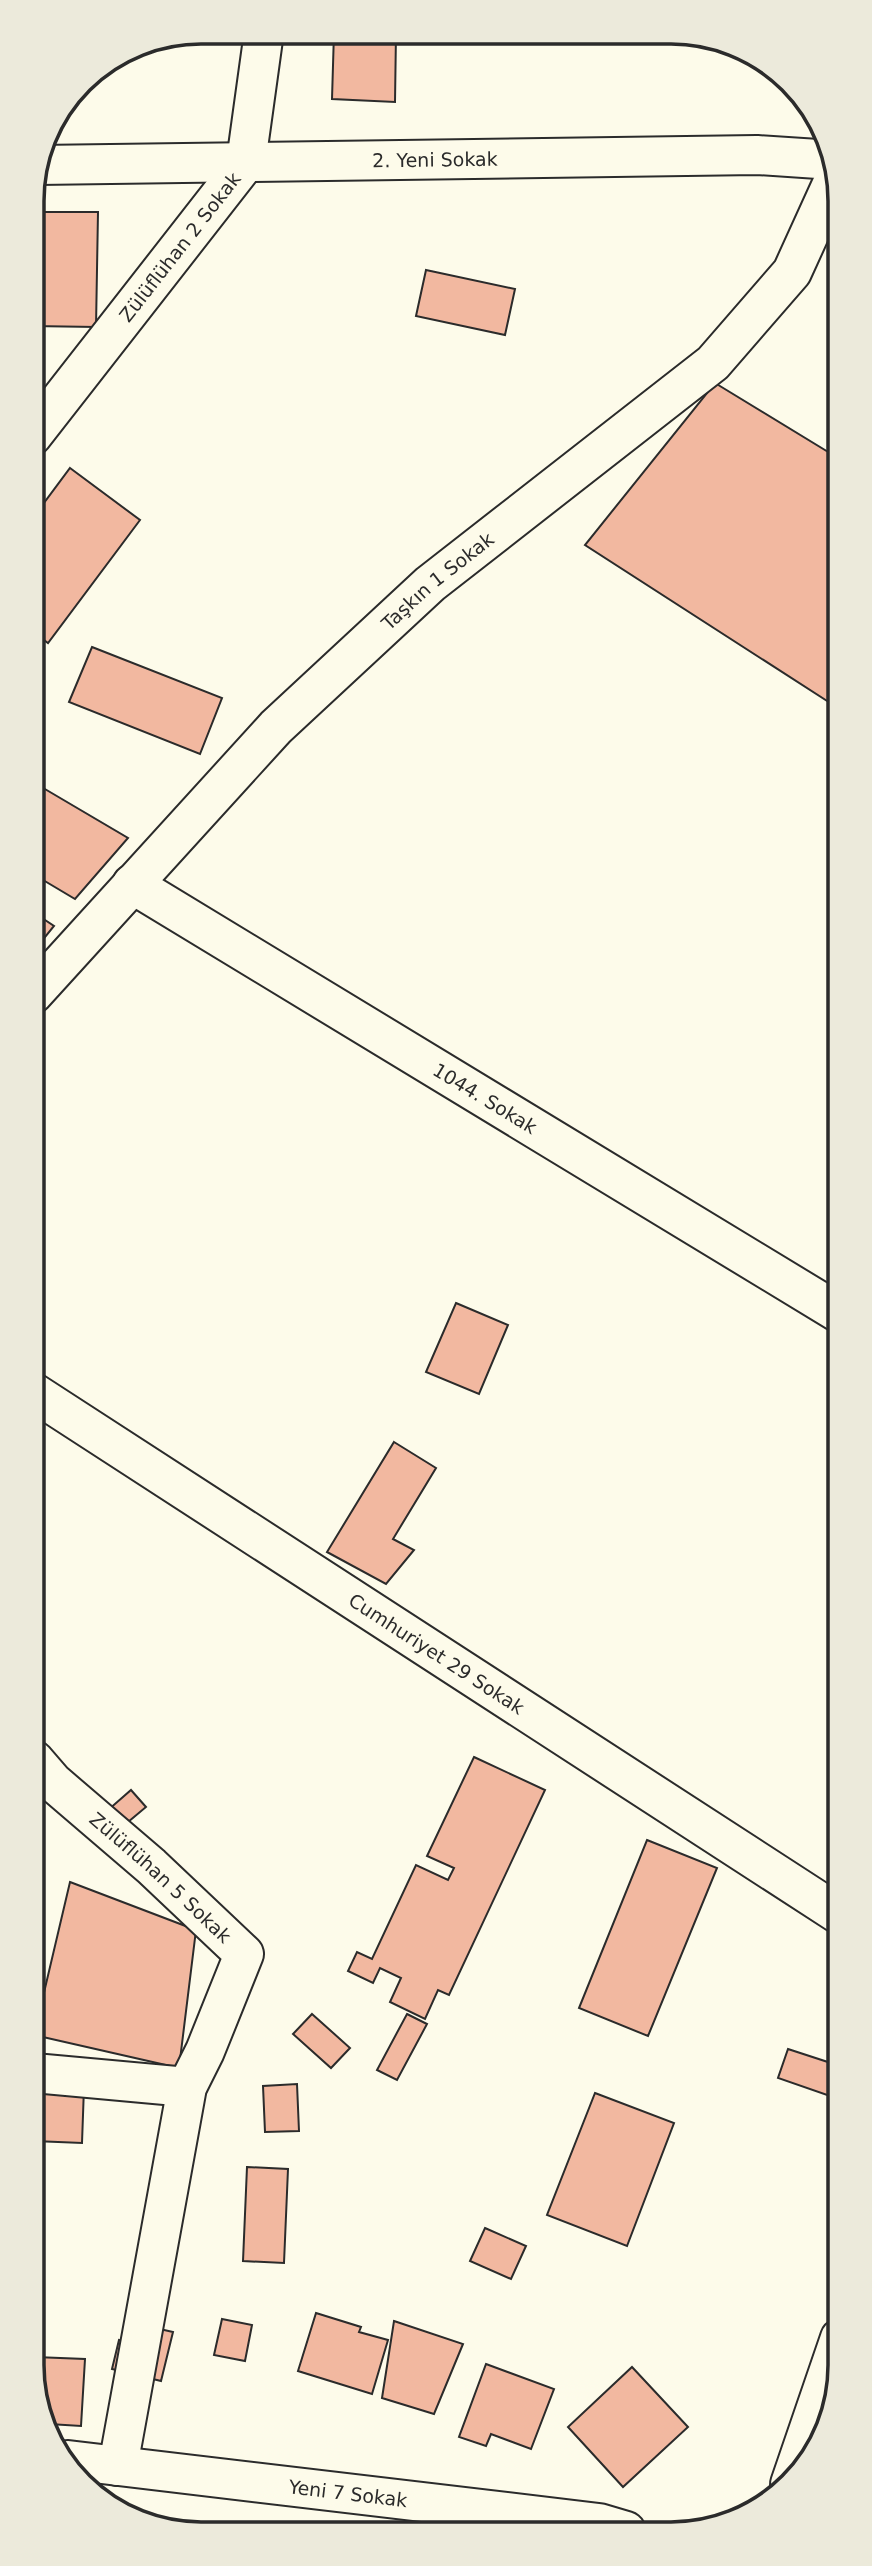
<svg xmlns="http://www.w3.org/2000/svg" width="872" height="2566" font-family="'DejaVu Sans',sans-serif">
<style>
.building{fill:#f2b8a0;stroke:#2b2b2b;stroke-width:2}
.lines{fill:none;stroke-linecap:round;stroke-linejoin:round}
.minor-casing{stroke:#2b2b2b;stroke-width:42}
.highway-casing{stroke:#2b2b2b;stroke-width:42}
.minor{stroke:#fdfbea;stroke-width:38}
.highway{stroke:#fdfbea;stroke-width:38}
.labels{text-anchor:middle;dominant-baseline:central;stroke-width:5;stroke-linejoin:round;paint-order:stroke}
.street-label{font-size:19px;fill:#2b2b2b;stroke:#fdfbea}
.rim{fill:none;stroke:#2b2b2b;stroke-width:3.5}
</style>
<rect width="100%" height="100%" fill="#fdfbea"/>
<!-- building -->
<g class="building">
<path d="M 334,32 L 396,33 L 395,102 L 332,99 Z"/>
<path d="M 32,212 L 98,212 L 96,327 L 32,326 Z"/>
<path d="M 426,270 L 515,289 L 505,335 L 416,316 Z"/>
<path d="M 715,383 L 838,458 L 838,708 L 585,545 Z"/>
<path d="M 70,468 L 140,520 L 48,643 L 32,631 L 32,519 Z"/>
<path d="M 92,647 L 222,698 L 200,754 L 69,702 Z"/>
<path d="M 33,782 L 128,838 L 75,899 L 33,874 Z"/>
<path d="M 33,912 L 54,926 L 33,952 Z"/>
<path d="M 456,1303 L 508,1325 L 479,1394 L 426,1372 Z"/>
<path d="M 394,1442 L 436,1468 L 393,1539 L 414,1550 L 386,1584 L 327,1552 Z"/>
<path d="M 474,1757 L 545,1790 L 449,1995 L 438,1990 L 425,2019 L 390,2002 L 401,1978 L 380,1968 L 373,1983 L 348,1971 L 357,1952 L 372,1959 L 416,1865 L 448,1880 L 454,1868 L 427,1856 Z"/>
<path d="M 131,1790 L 146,1807 L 122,1827 L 108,1810 Z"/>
<path d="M 647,1840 L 717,1868 L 648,2036 L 579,2008 Z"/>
<path d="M 70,1882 L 196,1930 L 179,2068 L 34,2035 Z"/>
<path d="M 312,2014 L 350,2048 L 331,2068 L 293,2034 Z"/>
<path d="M 407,2014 L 427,2024 L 397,2080 L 377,2070 Z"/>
<path d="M 788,2049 L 840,2066 L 830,2096 L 778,2078 Z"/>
<path d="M 297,2084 L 299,2131 L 265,2132 L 263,2086 Z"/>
<path d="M 34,2085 L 84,2087 L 82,2143 L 34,2141 Z"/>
<path d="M 595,2093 L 674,2123 L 627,2246 L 547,2215 Z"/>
<path d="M 247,2167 L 288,2169 L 284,2263 L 243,2261 Z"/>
<path d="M 485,2228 L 526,2246 L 511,2279 L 470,2261 Z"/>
<path d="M 316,2313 L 361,2327 L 359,2332 L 388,2340 L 372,2394 L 298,2371 Z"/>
<path d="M 222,2319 L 252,2325 L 245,2361 L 214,2355 Z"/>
<path d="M 394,2321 L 463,2344 L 434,2414 L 382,2398 Z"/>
<path d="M 151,2327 L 173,2332 L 161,2381 L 112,2369 L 119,2340 L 147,2346 Z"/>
<path d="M 35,2357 L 85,2359 L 81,2426 L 49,2424 L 35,2399 Z"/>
<path d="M 486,2364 L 554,2389 L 531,2449 L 491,2434 L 486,2446 L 459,2437 Z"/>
<path d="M 632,2367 L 688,2427 L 623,2487 L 568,2427 Z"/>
</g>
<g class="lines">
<!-- minor casing -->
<g class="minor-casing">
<g id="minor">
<path id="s1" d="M 38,165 L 757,155 L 833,160"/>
<path id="s2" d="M 32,436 L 246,162 L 264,32"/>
<path id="s3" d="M 132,884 L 839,1313"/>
<path id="s4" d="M 33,994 L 276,727 L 430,584 L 713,363 L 792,272 L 837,173"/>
<path id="s5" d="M 33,1392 L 840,1915"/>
<path id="s6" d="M 34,1760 L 53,1782 L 151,1866 L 244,1954 L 205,2051 L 187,2087 L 118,2466"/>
<path d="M 34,2073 L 187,2087"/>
<path id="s7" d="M 68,2460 L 599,2523 L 626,2531"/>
</g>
</g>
<!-- highway casing -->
<g class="highway-casing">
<path id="highway" d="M 790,2484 L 840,2338"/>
</g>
<!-- minor -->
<use href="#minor" class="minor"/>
<!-- highway -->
<use href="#highway" class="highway"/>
</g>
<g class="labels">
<!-- street labels -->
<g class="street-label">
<text stroke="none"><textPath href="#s1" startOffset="397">2. Yeni Sokak</textPath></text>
<text stroke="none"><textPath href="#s2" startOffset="240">Zülüflühan 2 Sokak</textPath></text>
<text stroke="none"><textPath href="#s4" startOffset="579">Taşkın 1 Sokak</textPath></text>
<text stroke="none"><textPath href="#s3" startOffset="413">1044. Sokak</textPath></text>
<text stroke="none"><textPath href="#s5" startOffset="481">Cumhuriyet 29 Sokak</textPath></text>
<text stroke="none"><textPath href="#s6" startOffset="173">Zülüflühan 5 Sokak</textPath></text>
<text stroke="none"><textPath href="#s7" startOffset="282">Yeni 7 Sokak</textPath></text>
</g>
</g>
<!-- crop -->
<path d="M0 0H872V2566H0ZM201 44H671A157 157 0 0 1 828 201V2365A157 157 0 0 1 671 2522H201A157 157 0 0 1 44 2365V201A157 157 0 0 1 201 44Z" fill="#eceadb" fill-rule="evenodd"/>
<path class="rim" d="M201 44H671A157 157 0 0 1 828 201V2365A157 157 0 0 1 671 2522H201A157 157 0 0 1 44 2365V201A157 157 0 0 1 201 44Z"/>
</svg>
